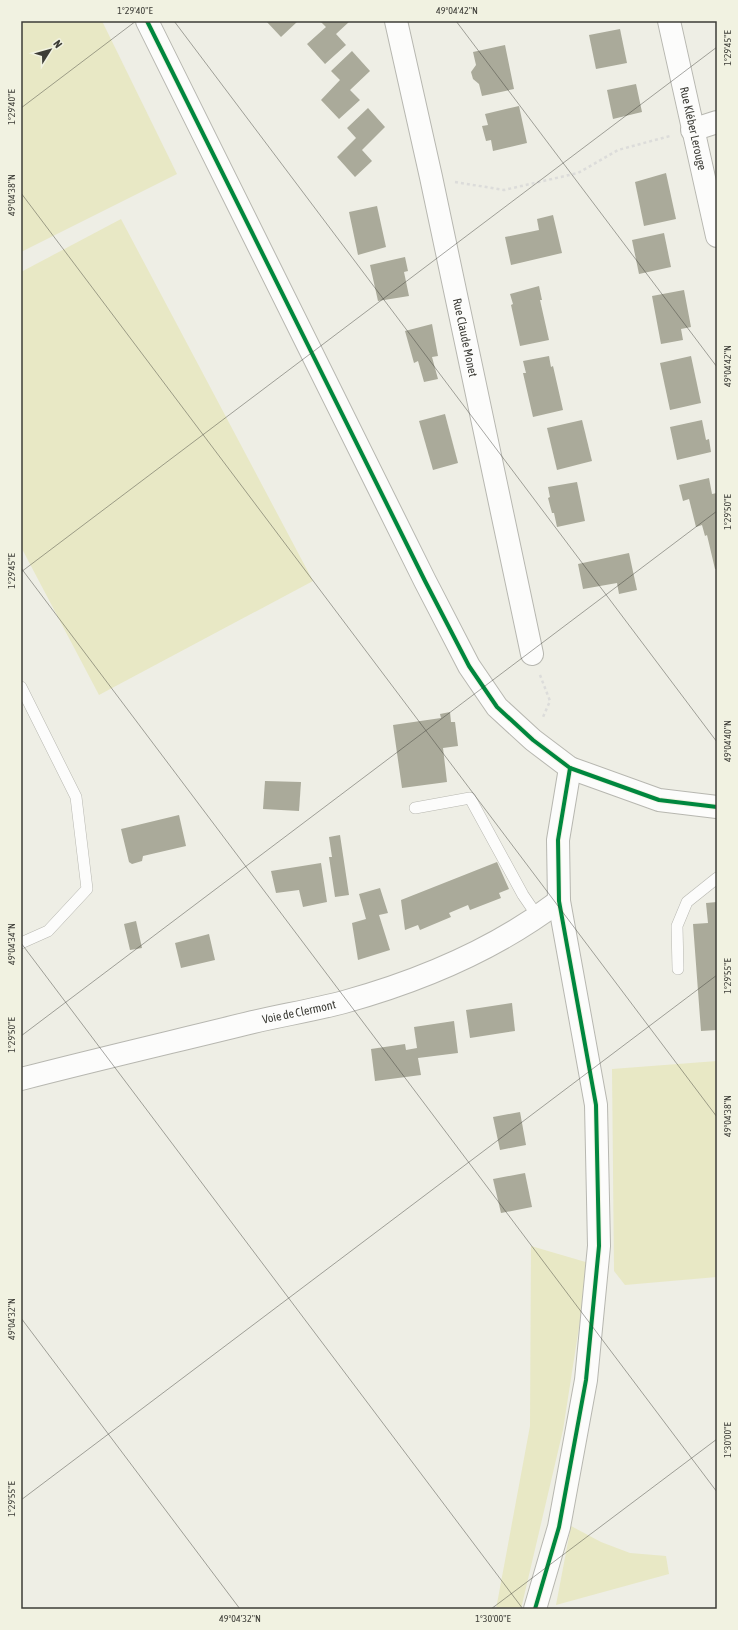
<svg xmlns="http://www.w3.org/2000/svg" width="738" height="1630" font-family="'Asap Condensed',sans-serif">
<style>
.green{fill:#e8e8c5}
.building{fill:#aaaa9a}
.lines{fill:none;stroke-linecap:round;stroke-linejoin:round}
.service-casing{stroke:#b7b7b0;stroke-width:12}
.minor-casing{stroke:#b7b7b0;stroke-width:24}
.tertiary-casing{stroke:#b7b7b0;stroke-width:24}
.path{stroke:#dcdcda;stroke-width:2.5;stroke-dasharray:3 3;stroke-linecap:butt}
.service{stroke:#fcfcfb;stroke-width:11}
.minor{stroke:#fcfcfb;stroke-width:22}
.tertiary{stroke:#fcfcfb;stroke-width:22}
.cycleway-casing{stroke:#f1f2e1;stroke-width:6}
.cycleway{stroke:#00873e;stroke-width:4}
.ticks{fill:none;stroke:#3d3d37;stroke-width:1;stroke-opacity:0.45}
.labels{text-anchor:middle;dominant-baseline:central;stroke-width:4;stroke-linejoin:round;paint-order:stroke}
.street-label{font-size:12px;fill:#3d3d37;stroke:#f1f2e1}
.neatline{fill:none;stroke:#3d3d37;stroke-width:1.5}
.ticks-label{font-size:10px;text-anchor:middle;fill:#3d3d37}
</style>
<rect width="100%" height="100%" fill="#eeeee5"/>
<!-- green -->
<g class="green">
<path d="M 21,21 L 102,21 L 177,174 L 21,252 Z"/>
<path d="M 121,219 L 313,581 L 99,695 L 21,547 L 21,272 Z"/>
<path d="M 717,1061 L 717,1277 L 625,1285 L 614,1271 L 612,1069 Z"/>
<path d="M 531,1246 L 589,1263 L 563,1430 L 521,1609 L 496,1609 L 530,1426 Z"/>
<path d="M 571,1526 L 601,1542 L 630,1553 L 666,1556 L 669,1574 L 556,1605 Z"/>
</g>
<!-- building -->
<g class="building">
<path d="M 266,21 L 298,21 L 281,37 Z"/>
<path d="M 320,21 L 350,21 L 336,34 L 346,45 L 325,64 L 307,44 L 326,27 Z"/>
<path d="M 620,29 L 627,63 L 596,69 L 589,35 Z"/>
<path d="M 505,45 L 514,89 L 482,96 L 479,84 L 473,79 L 471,72 L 476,65 L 473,52 Z"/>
<path d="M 352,51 L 370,71 L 350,90 L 360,100 L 339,119 L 321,100 L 340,80 L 331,71 Z"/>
<path d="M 636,84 L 642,112 L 613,119 L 607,90 Z"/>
<path d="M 519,106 L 527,143 L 493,151 L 491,140 L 486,141 L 482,126 L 488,125 L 485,114 Z"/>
<path d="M 368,108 L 385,127 L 362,150 L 372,161 L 355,177 L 337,157 L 356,138 L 347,128 Z"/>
<path d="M 666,173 L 676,219 L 644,226 L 635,182 Z"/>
<path d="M 377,206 L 386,247 L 358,255 L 349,212 Z"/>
<path d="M 553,215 L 562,253 L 511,265 L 505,237 L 539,230 L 537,219 Z"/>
<path d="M 664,233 L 671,267 L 639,274 L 632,240 Z"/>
<path d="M 405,257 L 408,271 L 404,272 L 409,296 L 378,301 L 370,265 Z"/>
<path d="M 539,286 L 542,300 L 540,300 L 549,340 L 520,346 L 511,305 L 513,304 L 510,294 Z"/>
<path d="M 684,290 L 691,327 L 681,329 L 683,340 L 661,344 L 652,296 Z"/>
<path d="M 432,324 L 438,356 L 432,357 L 438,379 L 424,382 L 418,361 L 414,363 L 405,331 Z"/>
<path d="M 549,356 L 551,367 L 553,366 L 563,410 L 533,417 L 523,373 L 526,373 L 523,361 Z"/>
<path d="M 691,356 L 701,403 L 670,410 L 660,363 Z"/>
<path d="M 445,414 L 458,463 L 433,470 L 419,421 Z"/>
<path d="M 582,420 L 592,461 L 557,470 L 547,428 Z"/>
<path d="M 702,420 L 706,440 L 709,439 L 711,452 L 677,460 L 670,427 Z"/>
<path d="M 709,478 L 712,494 L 717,493 L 717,569 L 715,569 L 707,535 L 705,536 L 702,525 L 696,527 L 689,499 L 683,501 L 679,485 Z"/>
<path d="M 577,482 L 585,521 L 557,527 L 554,513 L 552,513 L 548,498 L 550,497 L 548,487 Z"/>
<path d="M 629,553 L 637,590 L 619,594 L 617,583 L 583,589 L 578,564 Z"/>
<path d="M 450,712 L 451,722 L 455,722 L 458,746 L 443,748 L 447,782 L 402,788 L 393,725 L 441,718 L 440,714 Z"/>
<path d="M 265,781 L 301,782 L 299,811 L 263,809 Z"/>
<path d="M 179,815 L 186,846 L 143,856 L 142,861 L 132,864 L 129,862 L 121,829 Z"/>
<path d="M 340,835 L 349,895 L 335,897 L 329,857 L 332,857 L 329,837 Z"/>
<path d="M 497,862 L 509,889 L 499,893 L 501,898 L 470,910 L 468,905 L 449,913 L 451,917 L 420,930 L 418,925 L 405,930 L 401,900 Z"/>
<path d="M 321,863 L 327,902 L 303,907 L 299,890 L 276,893 L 271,871 Z"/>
<path d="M 380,888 L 388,913 L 379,915 L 390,950 L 358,960 L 352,923 L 366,919 L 359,894 Z"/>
<path d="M 717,902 L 717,1030 L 701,1031 L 693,924 L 708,923 L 706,903 Z"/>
<path d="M 136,921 L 142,948 L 130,950 L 124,924 Z"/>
<path d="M 209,934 L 215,960 L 181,968 L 175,943 Z"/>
<path d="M 512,1003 L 515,1031 L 470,1038 L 466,1010 Z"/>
<path d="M 454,1021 L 458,1053 L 418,1058 L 421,1075 L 375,1081 L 371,1049 L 405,1044 L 406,1050 L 417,1048 L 414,1027 Z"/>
<path d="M 520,1112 L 526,1145 L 500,1150 L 493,1117 Z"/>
<path d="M 525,1173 L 532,1207 L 501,1213 L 493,1179 Z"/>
</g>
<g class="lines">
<!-- service casing -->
<g class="service-casing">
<g id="service">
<path d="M 21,687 L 76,797 L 87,889 L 48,931 L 21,943"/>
<path d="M 415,808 L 470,798 L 523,895 L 538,917"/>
<path d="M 678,969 L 677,926 L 687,902 L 717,878"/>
</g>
</g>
<!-- minor casing -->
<g class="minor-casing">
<g id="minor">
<path id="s1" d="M 396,21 L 431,177 L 532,654"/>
<path id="s2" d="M 669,21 L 717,236"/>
<path d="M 692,130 L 717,122"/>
<path id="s3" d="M 21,1079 C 98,1059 176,1041 253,1022 C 283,1015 314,1010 344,1002 C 420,981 496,949 559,901"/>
<path d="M 535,1609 L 559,1527 L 586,1380 L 599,1246 L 596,1105 L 559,901 L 558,840 L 570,768"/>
</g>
</g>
<!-- tertiary casing -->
<g class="tertiary-casing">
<path id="tertiary" d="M 147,21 L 425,581 L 469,666 L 497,707 L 533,740 L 570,768 L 659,800 L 717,807"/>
</g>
<!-- path -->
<g class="path">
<path d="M 455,182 L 504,190 L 578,173 L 618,150 L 670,136"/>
<path d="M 540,675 L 550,701 L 543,717"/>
</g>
<!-- service -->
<use href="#service" class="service"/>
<!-- minor -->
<use href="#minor" class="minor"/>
<!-- tertiary -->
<use href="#tertiary" class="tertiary"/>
<!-- cycleway casing -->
<g class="cycleway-casing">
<g id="cycleway">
<path d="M 147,21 L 425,581 L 469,666 L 497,707 L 533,740 L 570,768 L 659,800 L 717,807"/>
<path d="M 535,1609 L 559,1527 L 586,1380 L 599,1246 L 596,1105 L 559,901 L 558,840 L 570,768"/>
</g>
</g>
<!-- cycleway -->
<use href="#cycleway" class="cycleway"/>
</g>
<!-- ticks -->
<path class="ticks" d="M 174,21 L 717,742M 456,21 L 717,367M 21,108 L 136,21M 21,193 L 717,1117M 21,568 L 717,1492M 21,572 L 717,47M 21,943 L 523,1609M 21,1036 L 717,511M 21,1318 L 240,1609M 21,1500 L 717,975M 491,1609 L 717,1439"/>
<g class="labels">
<!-- street labels -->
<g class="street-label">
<text stroke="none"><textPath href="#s2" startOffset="110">Rue Kléber Lerouge</textPath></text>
<text stroke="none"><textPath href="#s1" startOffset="324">Rue Claude Monet</textPath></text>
<text stroke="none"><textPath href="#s3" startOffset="286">Voie de Clermont</textPath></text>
</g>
</g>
<!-- border -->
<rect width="738" height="1630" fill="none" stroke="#f1f2e1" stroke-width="44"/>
<!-- north arrow -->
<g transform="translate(50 50) rotate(53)" stroke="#f1f2e1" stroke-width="3" paint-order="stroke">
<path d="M0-3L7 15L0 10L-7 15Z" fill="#3d3d37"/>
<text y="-6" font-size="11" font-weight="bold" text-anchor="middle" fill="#3d3d37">N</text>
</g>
<rect x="22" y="22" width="694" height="1586" class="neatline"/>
<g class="ticks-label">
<text x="135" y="14">1°29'40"E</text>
<text x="457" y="14">49°04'42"N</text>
<text transform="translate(727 48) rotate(-90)" y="4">1°29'45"E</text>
<text transform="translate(11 107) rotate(-90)" y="4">1°29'40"E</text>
<text transform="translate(11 195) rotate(-90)" y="4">49°04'38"N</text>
<text transform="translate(727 366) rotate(-90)" y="4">49°04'42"N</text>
<text transform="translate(727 512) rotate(-90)" y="4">1°29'50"E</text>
<text transform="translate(11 571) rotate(-90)" y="4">1°29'45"E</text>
<text transform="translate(727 741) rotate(-90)" y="4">49°04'40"N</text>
<text transform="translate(11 944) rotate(-90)" y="4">49°04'34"N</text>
<text transform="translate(727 976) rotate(-90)" y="4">1°29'55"E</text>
<text transform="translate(11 1035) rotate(-90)" y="4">1°29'50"E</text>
<text transform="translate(727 1116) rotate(-90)" y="4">49°04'38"N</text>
<text transform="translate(11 1319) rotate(-90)" y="4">49°04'32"N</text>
<text transform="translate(727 1440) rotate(-90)" y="4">1°30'00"E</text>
<text transform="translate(11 1499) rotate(-90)" y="4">1°29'55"E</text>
<text x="240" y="1622">49°04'32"N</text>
<text x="493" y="1622">1°30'00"E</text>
</g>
</svg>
